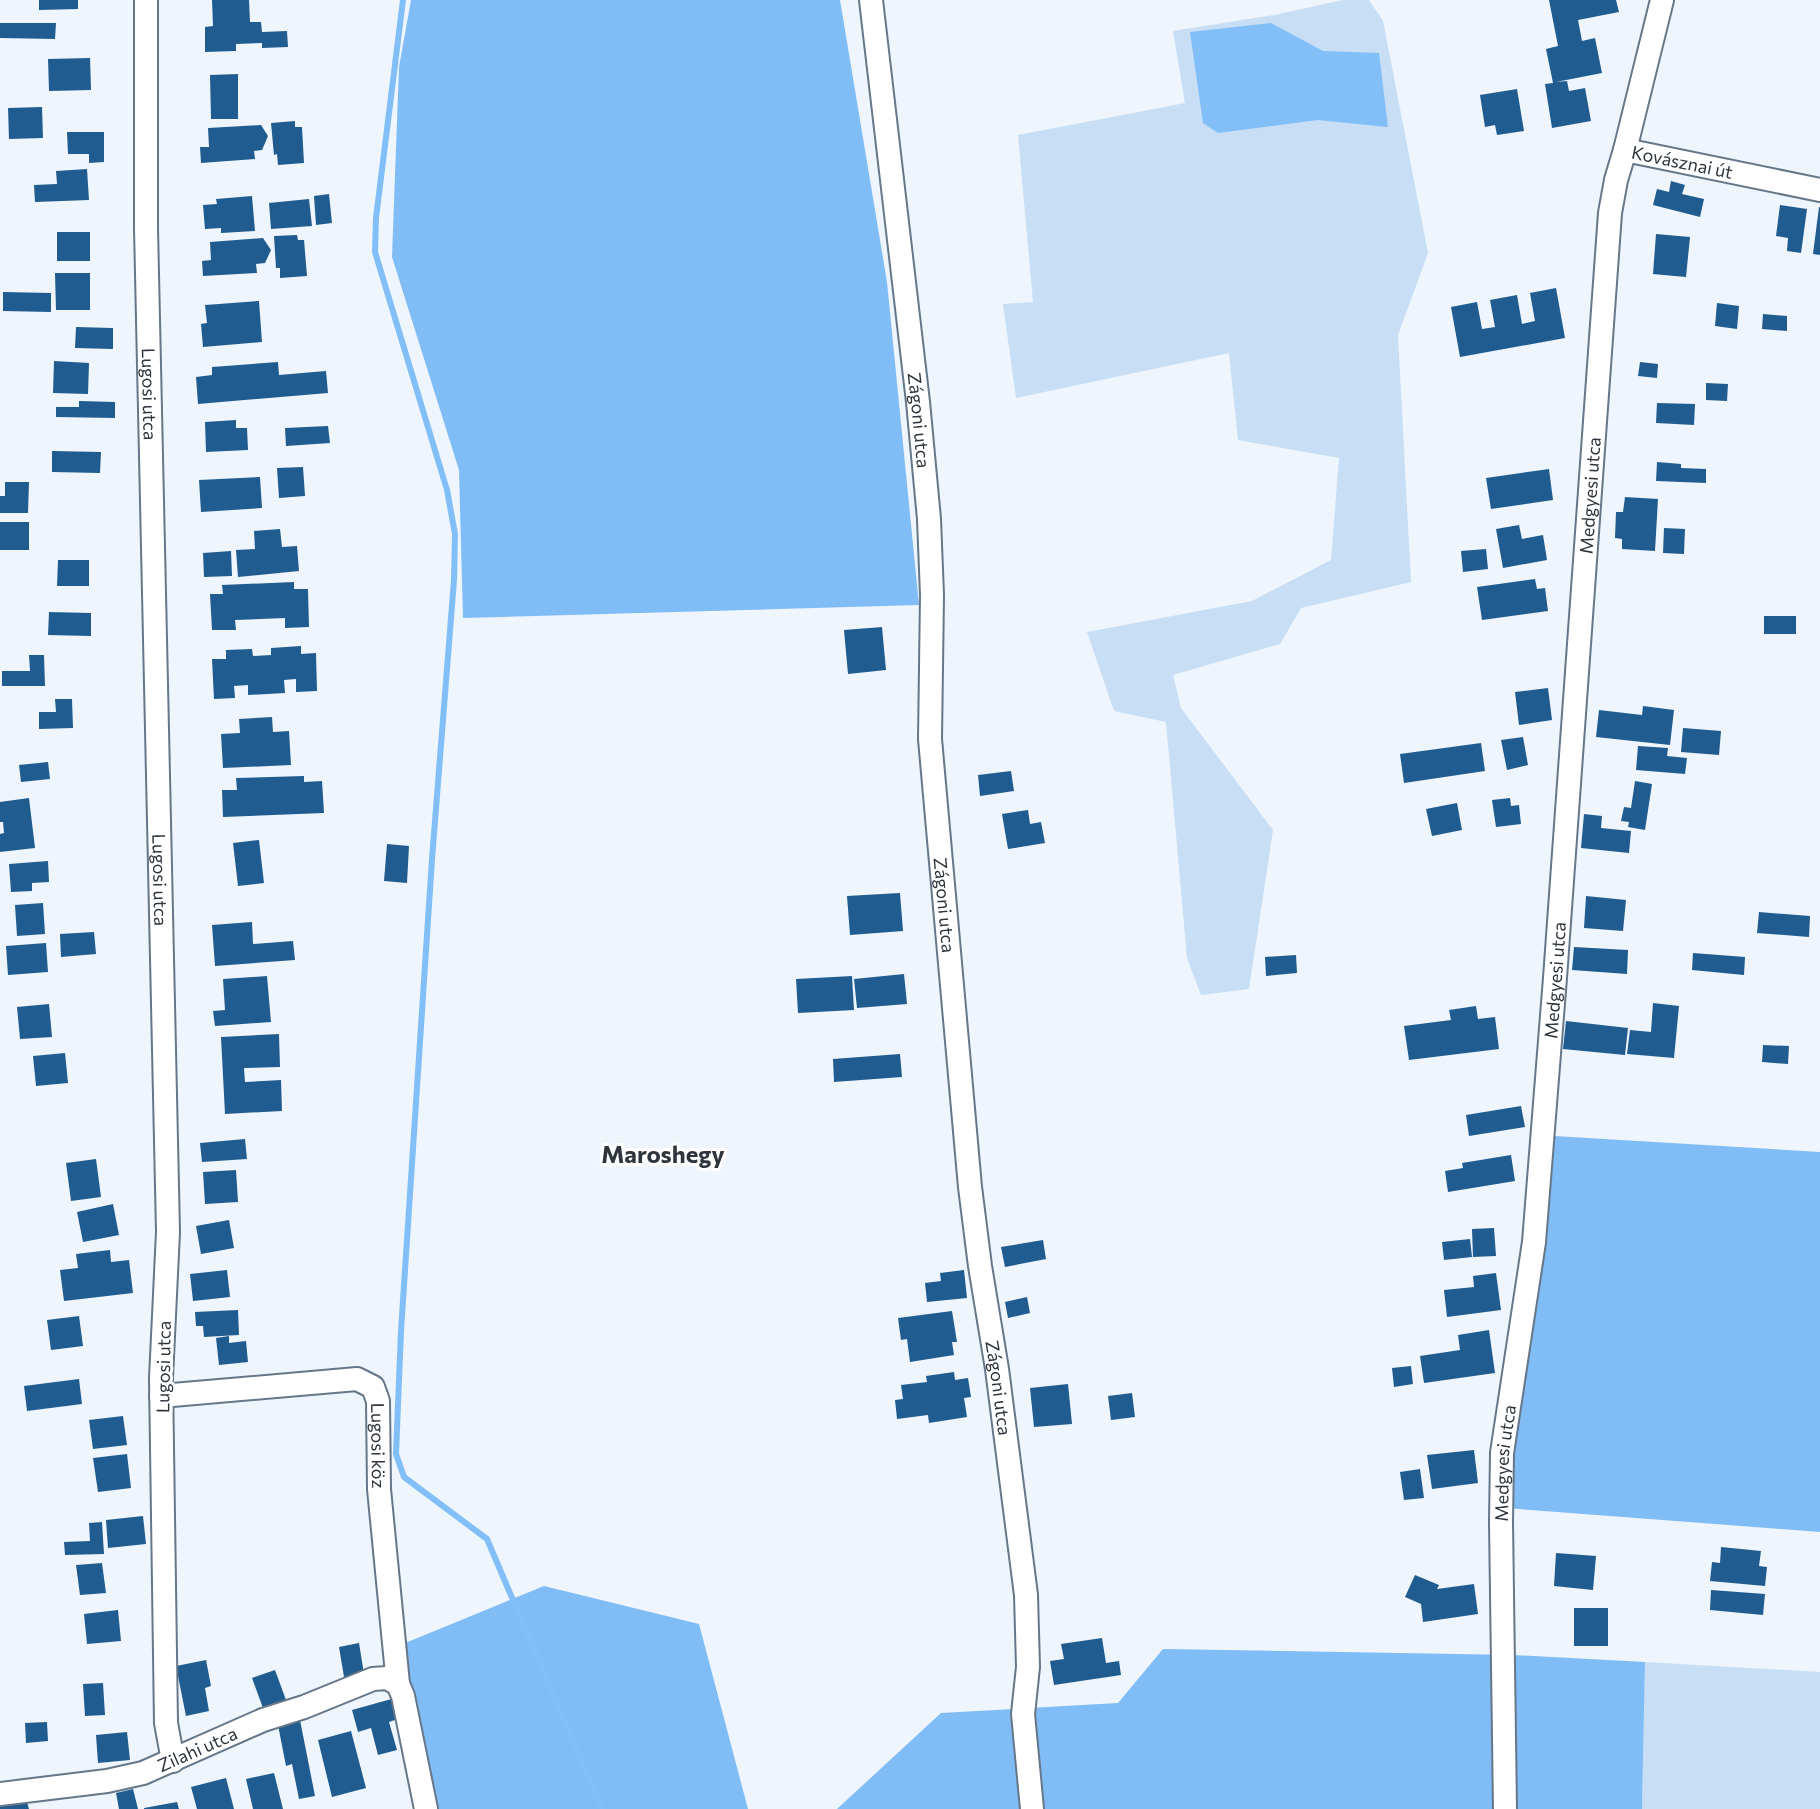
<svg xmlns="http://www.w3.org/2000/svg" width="1820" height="1809" font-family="Commissioner,sans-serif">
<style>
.green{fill:#c7def5}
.forest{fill:#80bcf6}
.water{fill:#82bef7}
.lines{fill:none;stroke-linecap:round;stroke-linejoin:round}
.stream{stroke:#82bef7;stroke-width:6}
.building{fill:#205c8f}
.street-casing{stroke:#667789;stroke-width:26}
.street{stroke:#fff;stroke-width:22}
.labels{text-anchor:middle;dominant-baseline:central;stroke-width:6;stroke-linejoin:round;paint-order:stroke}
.street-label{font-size:18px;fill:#2e353d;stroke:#fff}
.district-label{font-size:24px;font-weight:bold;fill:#2e353d;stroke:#fff}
</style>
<rect width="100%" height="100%" fill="#eef5fd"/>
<!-- green -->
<g class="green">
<path d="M 1343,0 L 1369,0 L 1383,21 L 1428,253 L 1398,335 L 1411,582 L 1301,608 L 1280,644 L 1173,675 L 1181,708 L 1273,830 L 1249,989 L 1201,995 L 1187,958 L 1166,722 L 1114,711 L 1087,632 L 1252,601 L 1331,560 L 1339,458 L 1238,440 L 1229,353 L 1016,398 L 1003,304 L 1033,302 L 1018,135 L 1185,103 L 1173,31 L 1274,15 Z"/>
<path d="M 1645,1662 L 1820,1672 L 1820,1809 L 1642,1809 Z"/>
</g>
<!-- forest -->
<g class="forest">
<path d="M 411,0 L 840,0 L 887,282 L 919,605 L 463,618 L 459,470 L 392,257 L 399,67 Z"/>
<path d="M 1554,1136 L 1820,1152 L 1820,1532 L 1506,1508 Z"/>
<path d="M 544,1586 L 699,1624 L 748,1809 L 433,1809 L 398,1646 Z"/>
<path d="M 1163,1649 L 1513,1655 L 1645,1662 L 1642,1809 L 837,1809 L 941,1713 L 1118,1703 Z"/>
</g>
<!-- water -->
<path class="water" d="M 1271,23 L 1323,51 L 1379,53 L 1388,127 L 1318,120 L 1218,133 L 1203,123 L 1190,32 Z"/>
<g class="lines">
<!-- stream -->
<path class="stream" d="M 403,0 L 376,218 L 375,252 L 447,490 L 455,534 L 454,580 L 432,859 L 401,1331 L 396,1454 L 404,1477 L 487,1539 L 602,1809"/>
</g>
<!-- building -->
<g class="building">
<path d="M 39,0 L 78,0 L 78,9 L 39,10 Z"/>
<path d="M 212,0 L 249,0 L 250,22 L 261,22 L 262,32 L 287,31 L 288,47 L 262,48 L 262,43 L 236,44 L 236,51 L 205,52 L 205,27 L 213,26 Z"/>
<path d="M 1549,0 L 1616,0 L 1619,12 L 1578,20 L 1582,41 L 1595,38 L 1602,73 L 1556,82 L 1567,81 L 1569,91 L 1585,88 L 1591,121 L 1552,128 L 1545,84 L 1553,83 L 1546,49 L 1558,46 Z"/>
<path d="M 0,23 L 56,23 L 55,39 L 0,38 Z"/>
<path d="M 90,58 L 91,90 L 49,91 L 48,59 Z"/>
<path d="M 238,74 L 238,119 L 211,119 L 210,75 Z"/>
<path d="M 1517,89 L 1524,131 L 1497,135 L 1495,125 L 1485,127 L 1480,95 Z"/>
<path d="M 42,107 L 43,138 L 9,139 L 8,108 Z"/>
<path d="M 295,121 L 295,127 L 302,127 L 304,163 L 278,165 L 277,154 L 274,155 L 271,123 Z"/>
<path d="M 261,125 L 268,136 L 262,150 L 254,151 L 255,159 L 201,163 L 200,147 L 209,147 L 208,128 Z"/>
<path d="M 67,132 L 104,132 L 104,162 L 89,163 L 89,154 L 68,154 Z"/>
<path d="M 87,169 L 89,200 L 35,202 L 34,185 L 57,184 L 56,171 Z"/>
<path d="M 1671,181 L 1685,185 L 1682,194 L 1704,199 L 1700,217 L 1653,205 L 1657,189 L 1669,192 Z"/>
<path d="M 329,194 L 332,223 L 316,225 L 314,196 Z"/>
<path d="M 252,196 L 255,231 L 221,233 L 221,228 L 205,229 L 203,205 L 217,204 L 216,199 Z"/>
<path d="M 309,199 L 312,226 L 271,229 L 269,203 Z"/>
<path d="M 1780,205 L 1807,209 L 1801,253 L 1787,251 L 1788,238 L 1776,236 Z"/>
<path d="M 1819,207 L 1820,207 L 1820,255 L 1813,254 Z"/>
<rect x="57" y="232" width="33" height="29"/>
<path d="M 1656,234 L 1690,237 L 1686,277 L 1653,274 Z"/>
<path d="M 297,235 L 298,240 L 304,240 L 307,276 L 280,278 L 280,268 L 276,268 L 274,236 Z"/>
<path d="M 263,238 L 271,250 L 265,263 L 256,264 L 257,273 L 203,276 L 202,261 L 211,260 L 210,242 Z"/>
<path d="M 55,273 L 90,273 L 90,310 L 56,310 Z"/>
<path d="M 1556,288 L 1565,338 L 1460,357 L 1451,307 L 1477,302 L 1482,329 L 1495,327 L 1490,300 L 1517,295 L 1522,324 L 1535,321 L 1530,293 Z"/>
<path d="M 3,292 L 51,293 L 51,312 L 3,311 Z"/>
<path d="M 259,301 L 262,342 L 203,347 L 201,324 L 207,323 L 205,305 Z"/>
<path d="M 1717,303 L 1739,306 L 1737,329 L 1715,326 Z"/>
<path d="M 1763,314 L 1787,316 L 1787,331 L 1762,329 Z"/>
<path d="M 76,327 L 113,328 L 113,349 L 75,348 Z"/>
<path d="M 54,361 L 89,363 L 88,394 L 53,393 Z"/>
<path d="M 278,362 L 279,375 L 326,371 L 328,393 L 198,404 L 196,377 L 212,375 L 212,367 Z"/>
<path d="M 1640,362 L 1658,364 L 1657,378 L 1638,376 Z"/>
<path d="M 1706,383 L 1728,384 L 1727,401 L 1706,400 Z"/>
<path d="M 79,401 L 115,402 L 115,418 L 56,417 L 56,407 L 79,407 Z"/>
<path d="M 1657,403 L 1695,404 L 1694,425 L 1656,423 Z"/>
<path d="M 236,420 L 236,428 L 247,428 L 248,450 L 206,452 L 205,422 Z"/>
<path d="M 328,426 L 330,443 L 286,446 L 285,428 Z"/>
<path d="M 52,451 L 101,452 L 100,473 L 52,472 Z"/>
<path d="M 1657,462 L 1681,464 L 1681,468 L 1706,469 L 1706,483 L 1656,481 Z"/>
<path d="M 303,467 L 305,496 L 279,498 L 277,468 Z"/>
<path d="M 1549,469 L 1553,500 L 1491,509 L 1486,478 Z"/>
<path d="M 260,477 L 262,508 L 201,512 L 199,480 Z"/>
<path d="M 5,482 L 29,482 L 28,513 L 0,513 L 0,496 L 5,496 Z"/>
<path d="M 1625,497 L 1658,499 L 1655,551 L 1622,549 L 1622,539 L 1615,538 L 1616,512 L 1623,512 Z"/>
<rect x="0" y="522" width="29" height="28"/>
<path d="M 1519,525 L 1522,539 L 1543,535 L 1547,560 L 1503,568 L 1496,529 Z"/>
<path d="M 1664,528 L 1685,529 L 1684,554 L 1663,553 Z"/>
<path d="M 280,529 L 282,547 L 297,546 L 299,571 L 238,577 L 236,550 L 255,549 L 254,531 Z"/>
<path d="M 1486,549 L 1488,569 L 1463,572 L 1461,551 Z"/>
<path d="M 231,551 L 232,576 L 204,577 L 203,553 Z"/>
<path d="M 58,560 L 89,560 L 89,586 L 57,586 Z"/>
<path d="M 1535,579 L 1537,589 L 1545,588 L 1548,611 L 1482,620 L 1477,587 Z"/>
<path d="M 294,582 L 294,589 L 308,589 L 309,627 L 285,628 L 285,618 L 235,620 L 236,630 L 212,630 L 210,594 L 223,594 L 222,585 Z"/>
<path d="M 49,612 L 91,613 L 91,636 L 48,635 Z"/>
<rect x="1764" y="616" width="32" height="18"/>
<path d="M 882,627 L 886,670 L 848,674 L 844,630 Z"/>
<path d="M 301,646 L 301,654 L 316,653 L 317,691 L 296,692 L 296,679 L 284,680 L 285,693 L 248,695 L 248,685 L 234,686 L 235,698 L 214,699 L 212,659 L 226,659 L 226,650 L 252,649 L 253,656 L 271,655 L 271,648 Z"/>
<path d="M 29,655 L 44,655 L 45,686 L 2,686 L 2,671 L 30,671 Z"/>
<path d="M 1548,688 L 1552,720 L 1519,725 L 1515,692 Z"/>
<path d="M 55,699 L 72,699 L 73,728 L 39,729 L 39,712 L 56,712 Z"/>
<path d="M 1643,706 L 1674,710 L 1670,745 L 1596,737 L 1599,710 L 1642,715 Z"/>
<path d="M 272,717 L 273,732 L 289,731 L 291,765 L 223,768 L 221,734 L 240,733 L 239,719 Z"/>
<path d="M 1683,728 L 1721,731 L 1719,755 L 1681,752 Z"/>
<path d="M 1523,737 L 1528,765 L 1507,770 L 1501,740 Z"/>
<path d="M 1481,743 L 1485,771 L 1404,783 L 1400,754 Z"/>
<path d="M 1638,746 L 1668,748 L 1667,756 L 1687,758 L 1685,774 L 1636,770 Z"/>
<path d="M 48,762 L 50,779 L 21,782 L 19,765 Z"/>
<path d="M 1011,771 L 1014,791 L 980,796 L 978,775 Z"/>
<path d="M 304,776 L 304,782 L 322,781 L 324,813 L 223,817 L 222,790 L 237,790 L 236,778 Z"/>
<path d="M 1635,781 L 1652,784 L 1645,830 L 1628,827 L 1629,822 L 1621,821 L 1624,807 L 1631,808 Z"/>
<path d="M 29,798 L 35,848 L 0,852 L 0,834 L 4,833 L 3,822 L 0,822 L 0,802 Z"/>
<path d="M 1510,798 L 1511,806 L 1519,805 L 1521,824 L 1496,827 L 1492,800 Z"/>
<path d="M 1457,803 L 1462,830 L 1432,836 L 1426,809 Z"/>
<path d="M 1028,810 L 1030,824 L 1041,822 L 1045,843 L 1008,849 L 1002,814 Z"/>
<path d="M 1584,814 L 1602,816 L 1601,828 L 1631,831 L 1629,853 L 1581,848 Z"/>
<path d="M 259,840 L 264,883 L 238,886 L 233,843 Z"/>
<path d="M 387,844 L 409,846 L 407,883 L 384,881 Z"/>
<path d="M 48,861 L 49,882 L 32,883 L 32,891 L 11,892 L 9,864 Z"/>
<path d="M 900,893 L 903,931 L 850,935 L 847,896 Z"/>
<path d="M 1586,896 L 1626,900 L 1623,931 L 1584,928 Z"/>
<path d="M 43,903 L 45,934 L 17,936 L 15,905 Z"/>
<path d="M 1759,912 L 1810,916 L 1809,937 L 1757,933 Z"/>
<path d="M 252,922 L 253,944 L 293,941 L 295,960 L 215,966 L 212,925 Z"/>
<path d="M 94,932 L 96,954 L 61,957 L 60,934 Z"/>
<path d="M 46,943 L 48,972 L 8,975 L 6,946 Z"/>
<path d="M 1574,947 L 1628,950 L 1627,974 L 1572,970 Z"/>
<path d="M 1693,953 L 1745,957 L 1744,975 L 1692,970 Z"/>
<path d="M 1296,955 L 1297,973 L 1266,976 L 1265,957 Z"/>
<path d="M 904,974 L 907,1004 L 857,1008 L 854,979 Z"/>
<path d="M 267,976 L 271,1022 L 215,1026 L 213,1011 L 225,1010 L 223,979 Z"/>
<path d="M 852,976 L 854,1010 L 798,1013 L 796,979 Z"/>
<path d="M 1653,1003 L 1679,1006 L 1674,1058 L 1627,1054 L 1630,1030 L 1651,1032 Z"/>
<path d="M 49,1004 L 52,1037 L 20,1039 L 17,1007 Z"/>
<path d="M 1476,1006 L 1478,1019 L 1495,1017 L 1499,1049 L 1409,1060 L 1404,1026 L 1451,1020 L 1449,1010 Z"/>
<path d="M 1566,1021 L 1628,1028 L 1625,1055 L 1563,1049 Z"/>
<path d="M 279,1034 L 280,1067 L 244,1068 L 245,1082 L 281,1080 L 282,1111 L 225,1114 L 221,1037 Z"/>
<path d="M 1763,1045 L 1789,1046 L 1788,1064 L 1762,1062 Z"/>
<path d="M 65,1053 L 68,1083 L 36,1086 L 33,1056 Z"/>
<path d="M 900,1054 L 902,1077 L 834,1082 L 833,1059 Z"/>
<path d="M 1521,1106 L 1525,1127 L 1469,1136 L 1466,1115 Z"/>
<path d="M 245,1139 L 247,1159 L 202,1162 L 200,1143 Z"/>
<path d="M 1511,1155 L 1515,1181 L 1448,1192 L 1445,1171 L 1463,1168 L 1462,1163 Z"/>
<path d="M 96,1159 L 101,1197 L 71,1201 L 66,1163 Z"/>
<path d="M 236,1170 L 238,1202 L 205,1204 L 203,1172 Z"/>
<path d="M 113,1204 L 119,1235 L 83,1242 L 77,1212 Z"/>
<path d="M 229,1220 L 234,1248 L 201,1254 L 196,1226 Z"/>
<path d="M 1494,1228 L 1496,1256 L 1473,1257 L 1472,1229 Z"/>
<path d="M 1470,1239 L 1472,1257 L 1444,1260 L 1442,1242 Z"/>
<path d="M 1043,1240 L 1046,1259 L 1005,1267 L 1001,1247 Z"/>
<path d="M 110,1250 L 111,1262 L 129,1260 L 133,1293 L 64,1301 L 60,1270 L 78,1268 L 76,1254 Z"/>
<path d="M 227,1270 L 230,1297 L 193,1301 L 190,1274 Z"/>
<path d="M 964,1270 L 967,1298 L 927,1302 L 925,1283 L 941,1281 L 940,1273 Z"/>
<path d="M 1496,1273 L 1501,1310 L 1447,1317 L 1444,1290 L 1474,1287 L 1473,1276 Z"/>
<path d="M 1027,1297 L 1030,1313 L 1008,1318 L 1005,1302 Z"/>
<path d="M 238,1310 L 239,1335 L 204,1337 L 203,1326 L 196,1326 L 195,1312 Z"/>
<path d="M 952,1311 L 957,1342 L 952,1342 L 954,1355 L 910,1362 L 907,1339 L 901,1340 L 898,1318 Z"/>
<path d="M 79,1316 L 83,1346 L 51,1350 L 47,1320 Z"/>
<path d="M 1489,1330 L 1495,1373 L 1424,1383 L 1420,1356 L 1460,1350 L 1458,1335 Z"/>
<path d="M 229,1336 L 229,1343 L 246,1341 L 248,1362 L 219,1365 L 216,1338 Z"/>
<path d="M 1411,1366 L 1413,1384 L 1394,1387 L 1392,1368 Z"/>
<path d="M 954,1372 L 955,1380 L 968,1378 L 971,1397 L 964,1398 L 967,1417 L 929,1423 L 928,1415 L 897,1419 L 895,1400 L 903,1399 L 901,1385 L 927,1382 L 926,1376 Z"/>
<path d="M 79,1379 L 82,1404 L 27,1411 L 24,1386 Z"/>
<path d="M 1068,1384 L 1072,1424 L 1034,1427 L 1030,1388 Z"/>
<path d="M 1132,1393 L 1135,1417 L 1111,1420 L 1108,1396 Z"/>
<path d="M 123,1416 L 127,1445 L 93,1449 L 89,1420 Z"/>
<path d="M 1474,1450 L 1478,1483 L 1432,1489 L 1427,1455 Z"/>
<path d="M 127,1454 L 131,1488 L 98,1492 L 93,1458 Z"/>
<path d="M 1420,1469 L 1424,1498 L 1404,1500 L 1400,1472 Z"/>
<path d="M 143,1516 L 146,1544 L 108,1548 L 106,1520 Z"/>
<path d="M 102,1522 L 104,1554 L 65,1555 L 64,1542 L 90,1541 L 89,1523 Z"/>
<path d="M 1721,1547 L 1761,1551 L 1759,1566 L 1767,1567 L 1765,1586 L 1710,1581 L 1712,1562 L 1720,1563 Z"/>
<path d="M 1556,1553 L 1596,1556 L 1593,1590 L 1554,1586 Z"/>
<path d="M 102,1563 L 106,1593 L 80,1595 L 76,1565 Z"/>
<path d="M 1415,1575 L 1439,1585 L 1437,1589 L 1474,1584 L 1478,1614 L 1423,1622 L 1421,1604 L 1405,1597 Z"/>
<path d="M 1711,1590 L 1765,1594 L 1763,1615 L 1710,1610 Z"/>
<rect x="1574" y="1608" width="34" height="38"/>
<path d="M 118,1610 L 121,1641 L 87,1644 L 84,1614 Z"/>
<path d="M 1102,1638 L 1106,1663 L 1119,1661 L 1121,1675 L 1054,1685 L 1050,1661 L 1064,1659 L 1061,1644 Z"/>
<path d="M 359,1643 L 364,1674 L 344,1677 L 339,1647 Z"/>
<path d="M 206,1660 L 211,1686 L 205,1688 L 209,1711 L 186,1716 L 176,1666 Z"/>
<path d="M 275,1670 L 286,1700 L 263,1708 L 252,1678 Z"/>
<path d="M 103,1683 L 105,1715 L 85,1716 L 83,1684 Z"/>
<path d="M 395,1698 L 401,1718 L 389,1722 L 397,1750 L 378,1755 L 371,1728 L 358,1732 L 352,1710 Z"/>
<path d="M 300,1720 L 315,1796 L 299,1799 L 292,1764 L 286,1766 L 278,1725 Z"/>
<path d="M 47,1722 L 48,1741 L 26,1743 L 25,1723 Z"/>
<path d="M 351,1731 L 366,1788 L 332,1797 L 318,1740 Z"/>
<path d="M 127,1732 L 130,1760 L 98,1763 L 96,1735 Z"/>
<path d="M 274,1773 L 283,1809 L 253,1809 L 246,1779 Z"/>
<path d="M 226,1778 L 234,1809 L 197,1809 L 191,1787 Z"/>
<path d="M 133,1789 L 138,1809 L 119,1809 L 116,1793 Z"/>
<path d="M 26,1799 L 29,1809 L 0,1809 L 0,1806 Z"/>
<path d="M 177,1802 L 179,1809 L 144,1809 L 144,1808 Z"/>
</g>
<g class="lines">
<!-- street casing -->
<g class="street-casing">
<g id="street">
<path id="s1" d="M 146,0 L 146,228 L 168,1232 L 161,1378 L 166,1723 L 173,1761"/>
<path id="s2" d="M 871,0 L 918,402 L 929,519 L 932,595 L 930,739 L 970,1187 L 980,1266 L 997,1369 L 1026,1595 L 1028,1667 L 1023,1714 L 1032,1809"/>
<path id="s3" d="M 1662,0 L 1625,150 L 1820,190"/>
<path id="s4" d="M 161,1396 L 357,1379 L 373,1387 L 378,1401 L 379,1489 L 398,1684"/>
<path id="s5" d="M 0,1794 L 107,1781 L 143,1773 L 263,1720 L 304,1707 L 373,1679 L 387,1678 L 398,1684 L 403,1696 L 426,1809"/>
<path id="s6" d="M 1505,1809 L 1501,1522 L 1502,1453 L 1534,1242 L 1555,978 L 1610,213 L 1616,180 L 1625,150"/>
</g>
</g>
<!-- street -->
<use href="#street" class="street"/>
</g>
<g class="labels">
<!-- street labels -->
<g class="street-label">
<text stroke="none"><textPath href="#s3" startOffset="213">Kovásznai út</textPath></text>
<text stroke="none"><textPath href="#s1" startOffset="394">Lugosi utca</textPath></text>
<text stroke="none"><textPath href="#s2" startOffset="423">Zágoni utca</textPath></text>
<text stroke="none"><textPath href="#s6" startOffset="1318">Medgyesi utca</textPath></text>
<text stroke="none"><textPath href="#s1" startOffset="880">Lugosi utca</textPath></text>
<text stroke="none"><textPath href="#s2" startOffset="909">Zágoni utca</textPath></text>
<text stroke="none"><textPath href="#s6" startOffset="832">Medgyesi utca</textPath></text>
<text transform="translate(163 1367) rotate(-89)">Lugosi utca</text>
<text stroke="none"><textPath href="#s2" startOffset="1395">Zágoni utca</textPath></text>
<text stroke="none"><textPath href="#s4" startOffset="274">Lugosi köz</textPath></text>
<text stroke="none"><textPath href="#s6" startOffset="346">Medgyesi utca</textPath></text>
<text stroke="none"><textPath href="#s5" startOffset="204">Zilahi utca</textPath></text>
</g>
<!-- district labels -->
<g class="district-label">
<text x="663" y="1153">Maroshegy</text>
</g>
</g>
</svg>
